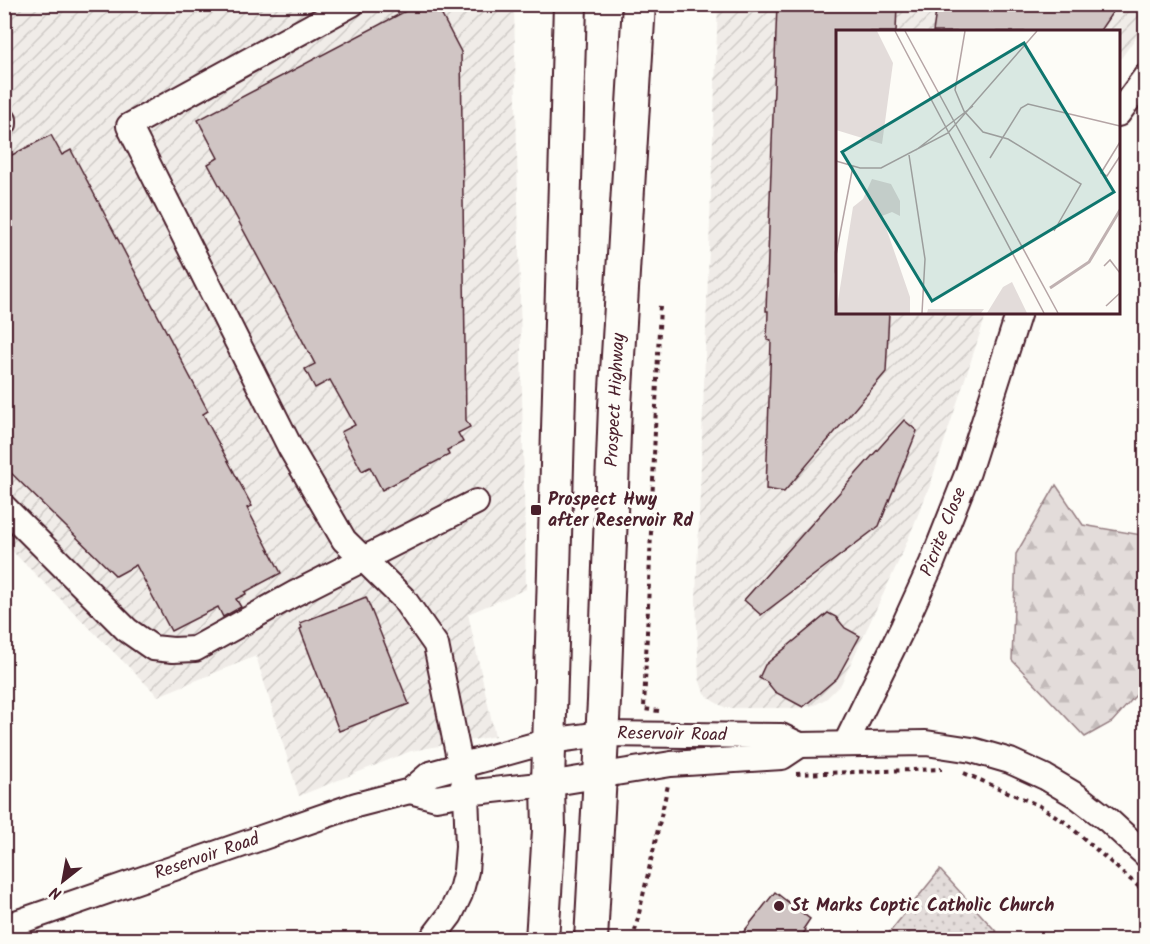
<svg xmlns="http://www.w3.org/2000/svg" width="1150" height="944" font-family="Kalam,sans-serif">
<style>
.industrial{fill:url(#industrial-furrows)}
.grass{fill:url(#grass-dots);stroke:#967e82;stroke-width:1.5}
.forest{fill:url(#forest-firs);stroke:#967e82;stroke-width:1.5}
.building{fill:#d0c5c4;stroke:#4a1f2b;stroke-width:1.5}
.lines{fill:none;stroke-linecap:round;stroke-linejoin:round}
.minor-casing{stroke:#4a1f2b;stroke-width:28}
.major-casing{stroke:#4a1f2b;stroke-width:36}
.path{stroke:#4a1f2b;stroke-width:4;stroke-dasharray:4.5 4.5;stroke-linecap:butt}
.minor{stroke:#fdfcf7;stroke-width:24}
.major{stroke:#fdfcf7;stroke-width:32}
.poi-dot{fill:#4a1f2b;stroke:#fdfcf7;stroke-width:2}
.labels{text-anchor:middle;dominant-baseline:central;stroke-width:6;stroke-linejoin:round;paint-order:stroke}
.street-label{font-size:18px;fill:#4a1f2b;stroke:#fdfcf7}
.poi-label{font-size:18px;font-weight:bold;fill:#4a1f2b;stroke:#fdfcf7;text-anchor:start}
.inset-river{fill:none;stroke:#c0b1b1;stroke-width:3}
.inset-road{fill:none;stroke:#b5a4a5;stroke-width:1.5}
.view{fill:#0f766e;fill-opacity:0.15;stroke:#0f766e;stroke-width:3}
.inset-edge{fill:none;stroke:#4a1f2b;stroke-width:3}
</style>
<defs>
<pattern id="industrial-furrows" width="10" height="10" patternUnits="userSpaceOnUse" patternTransform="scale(1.5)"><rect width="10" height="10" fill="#f0ece8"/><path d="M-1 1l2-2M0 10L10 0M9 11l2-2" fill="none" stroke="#cfcac7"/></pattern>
<pattern id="grass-dots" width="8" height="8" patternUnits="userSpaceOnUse" patternTransform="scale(1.5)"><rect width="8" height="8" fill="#e3dcda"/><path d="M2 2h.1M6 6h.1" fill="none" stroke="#c4bcbb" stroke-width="1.8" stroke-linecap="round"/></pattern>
<pattern id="forest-firs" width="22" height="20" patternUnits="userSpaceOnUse" patternTransform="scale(1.5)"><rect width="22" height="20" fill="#e3dcda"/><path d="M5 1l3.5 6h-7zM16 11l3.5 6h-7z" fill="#c4bcbb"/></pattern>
</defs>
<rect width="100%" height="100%" fill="#fdfcf7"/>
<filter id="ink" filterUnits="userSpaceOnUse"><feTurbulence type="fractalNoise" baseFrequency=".0167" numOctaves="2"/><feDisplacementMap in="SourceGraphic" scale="12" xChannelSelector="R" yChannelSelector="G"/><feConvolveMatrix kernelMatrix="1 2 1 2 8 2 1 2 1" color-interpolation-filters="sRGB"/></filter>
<g filter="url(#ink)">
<!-- industrial -->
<g class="industrial">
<path d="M 4,5 L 514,5 L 526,589 L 468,614 L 495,736 L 411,751 L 299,796 L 256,656 L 158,696 L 5,544 Z"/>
<path d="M 718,5 L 1145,5 L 1145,25 L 1119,61 L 1118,32 L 838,32 L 838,312 L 987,312 L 929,488 L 901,556 L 841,684 L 827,698 L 815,705 L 799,708 L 726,708 L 713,701 L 704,693 L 699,678 L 696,600 Z"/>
</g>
<!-- grass -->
<path class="grass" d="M 940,870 L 1003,939 L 884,939 Z"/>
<!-- forest -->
<path class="forest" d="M 1056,485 L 1083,525 L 1141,535 L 1145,522 L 1145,685 L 1112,722 L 1085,737 L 1012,660 L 1016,554 Z"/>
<!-- building -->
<g class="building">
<path d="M 419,4 L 436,4 L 461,52 L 466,420 L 470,427 L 458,433 L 463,442 L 447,450 L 449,455 L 382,490 L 370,467 L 362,471 L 341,432 L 355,425 L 330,380 L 315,388 L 305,369 L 315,364 L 208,164 L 218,158 L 198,120 Z"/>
<path d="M 777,4 L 897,4 L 896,32 L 838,32 L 838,312 L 889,312 L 886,372 L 784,492 L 766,489 L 771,341 L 767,340 L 768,311 L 766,311 Z"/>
<path d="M 940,4 L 1118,4 L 1099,32 L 933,32 L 936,11 Z"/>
<path d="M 51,135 L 62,155 L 71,150 L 208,411 L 203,414 L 252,506 L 247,508 L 281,573 L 245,592 L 246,594 L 236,599 L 241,607 L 223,617 L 218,607 L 171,631 L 136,565 L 116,576 L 4,466 L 4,159 Z"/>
<path d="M 904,420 L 917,431 L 879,526 L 761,615 L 744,600 Z"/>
<path d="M 366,597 L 409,704 L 339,731 L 300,629 L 302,628 L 300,623 Z"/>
<path d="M 828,613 L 836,617 L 845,628 L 860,636 L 837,678 L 803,707 L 775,692 L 767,682 L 759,678 L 765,665 Z"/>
<path d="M 775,892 L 810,919 L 804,928 L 806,930 L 799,939 L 738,939 Z"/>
</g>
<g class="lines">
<!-- minor casing -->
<g class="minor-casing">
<g id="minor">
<path d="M 352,4 L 129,126 L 291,449 L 344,540 L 403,598 L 436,645 L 466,793 L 468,847 L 466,871 L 460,894 L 450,915 L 431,940"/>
<path d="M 1118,114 L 1146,76"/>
<path d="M 4,120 L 4,124"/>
<path d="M 4,507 L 127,630 L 153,648 L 173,650 L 195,649 L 294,594 L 476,502"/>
<path d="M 846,743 L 903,627 L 932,563 L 968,472 L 1019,312"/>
<path d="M 410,791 L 436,798 L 466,793 L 548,784 L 671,764 L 782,757 L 800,745"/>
<path d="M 4,927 L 356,805 L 410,791 L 430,774 L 549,741 L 602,734 L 781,736 L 800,745 L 926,743 L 972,750 L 1010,761 L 1045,777 L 1077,796 L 1108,820 L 1146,855"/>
</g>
</g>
<!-- major casing -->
<g class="major-casing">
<g id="major">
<path d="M 542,940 L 549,830 L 548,784 L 570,4"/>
<path d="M 591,940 L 604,701 L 615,406 L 639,4"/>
</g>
</g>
<!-- path -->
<g class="path">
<path d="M 659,711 L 644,709 L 660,304"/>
<path d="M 964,773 L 1040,806 L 1065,822 L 1139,887 L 1146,896"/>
<path d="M 796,774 L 942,769"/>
<path d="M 633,940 L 668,785"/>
</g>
<!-- minor -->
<use href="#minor" class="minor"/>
<!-- major -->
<use href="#major" class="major"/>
</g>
</g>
<!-- markers -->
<g class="poi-dot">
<rect x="530" y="504" width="12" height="12" rx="3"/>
<circle cx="779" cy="906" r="6"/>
</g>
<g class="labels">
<!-- street labels -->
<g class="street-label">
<text transform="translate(616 400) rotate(-87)">Prospect Highway</text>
<text transform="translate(944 532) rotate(-68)">Picrite Close</text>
<text transform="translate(672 735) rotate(1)">Reservoir Road</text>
<text transform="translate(207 857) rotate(-19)">Reservoir Road</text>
</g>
<!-- poi labels -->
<g class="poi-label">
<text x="548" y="500">Prospect Hwy<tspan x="548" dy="21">after Reservoir Rd</tspan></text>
<text x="791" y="906">St Marks Coptic Catholic Church</text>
</g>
</g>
<!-- overview -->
<g transform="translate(836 30)">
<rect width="284" height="284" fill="#fdfcf7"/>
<path d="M 0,1 L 41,1 L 57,33 L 46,114 L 0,100 Z" fill="#e3dcda"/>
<path d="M 36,149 L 55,154 L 64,171 L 64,186 L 56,182 L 46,186 L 74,267 L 74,283 L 0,283 L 17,177 L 27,169 ZM 176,252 L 191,283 L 151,283 L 167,257 ZM 92,279 L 148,279 L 145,283 L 91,283 Z" fill="#e3dcda"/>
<path class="inset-river" d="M 214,258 L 253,232 L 284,180"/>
<path class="inset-road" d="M 59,1 L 208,283M 69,1 L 222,283M 129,1 L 119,60 L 128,81 L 147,102 L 172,109 L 245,154 L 218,201M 284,112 L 265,143 L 271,146 L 284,126M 80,120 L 137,76M 73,125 L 89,229 L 86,283M 154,128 L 185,78 L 192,74 L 284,96M 0,131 L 24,138 L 45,138 L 112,103 L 201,1M 0,225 L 17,136M 268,236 L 274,230 L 284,243M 270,276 L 284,263"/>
<path class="view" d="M 188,13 L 278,162 L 96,271 L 6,122 Z"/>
<rect width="284" height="284" class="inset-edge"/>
</g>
<!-- margin -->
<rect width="1150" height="944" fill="none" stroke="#fdfcf7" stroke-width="24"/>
<rect x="12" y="12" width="1126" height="920" fill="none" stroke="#4a1f2b" stroke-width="2" filter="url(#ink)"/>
<!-- north arrow -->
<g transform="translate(63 881) rotate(211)" stroke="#fdfcf7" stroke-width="4.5" paint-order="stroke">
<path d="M0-4.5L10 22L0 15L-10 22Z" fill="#4a1f2b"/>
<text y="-9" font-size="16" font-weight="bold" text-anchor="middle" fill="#4a1f2b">N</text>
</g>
</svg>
